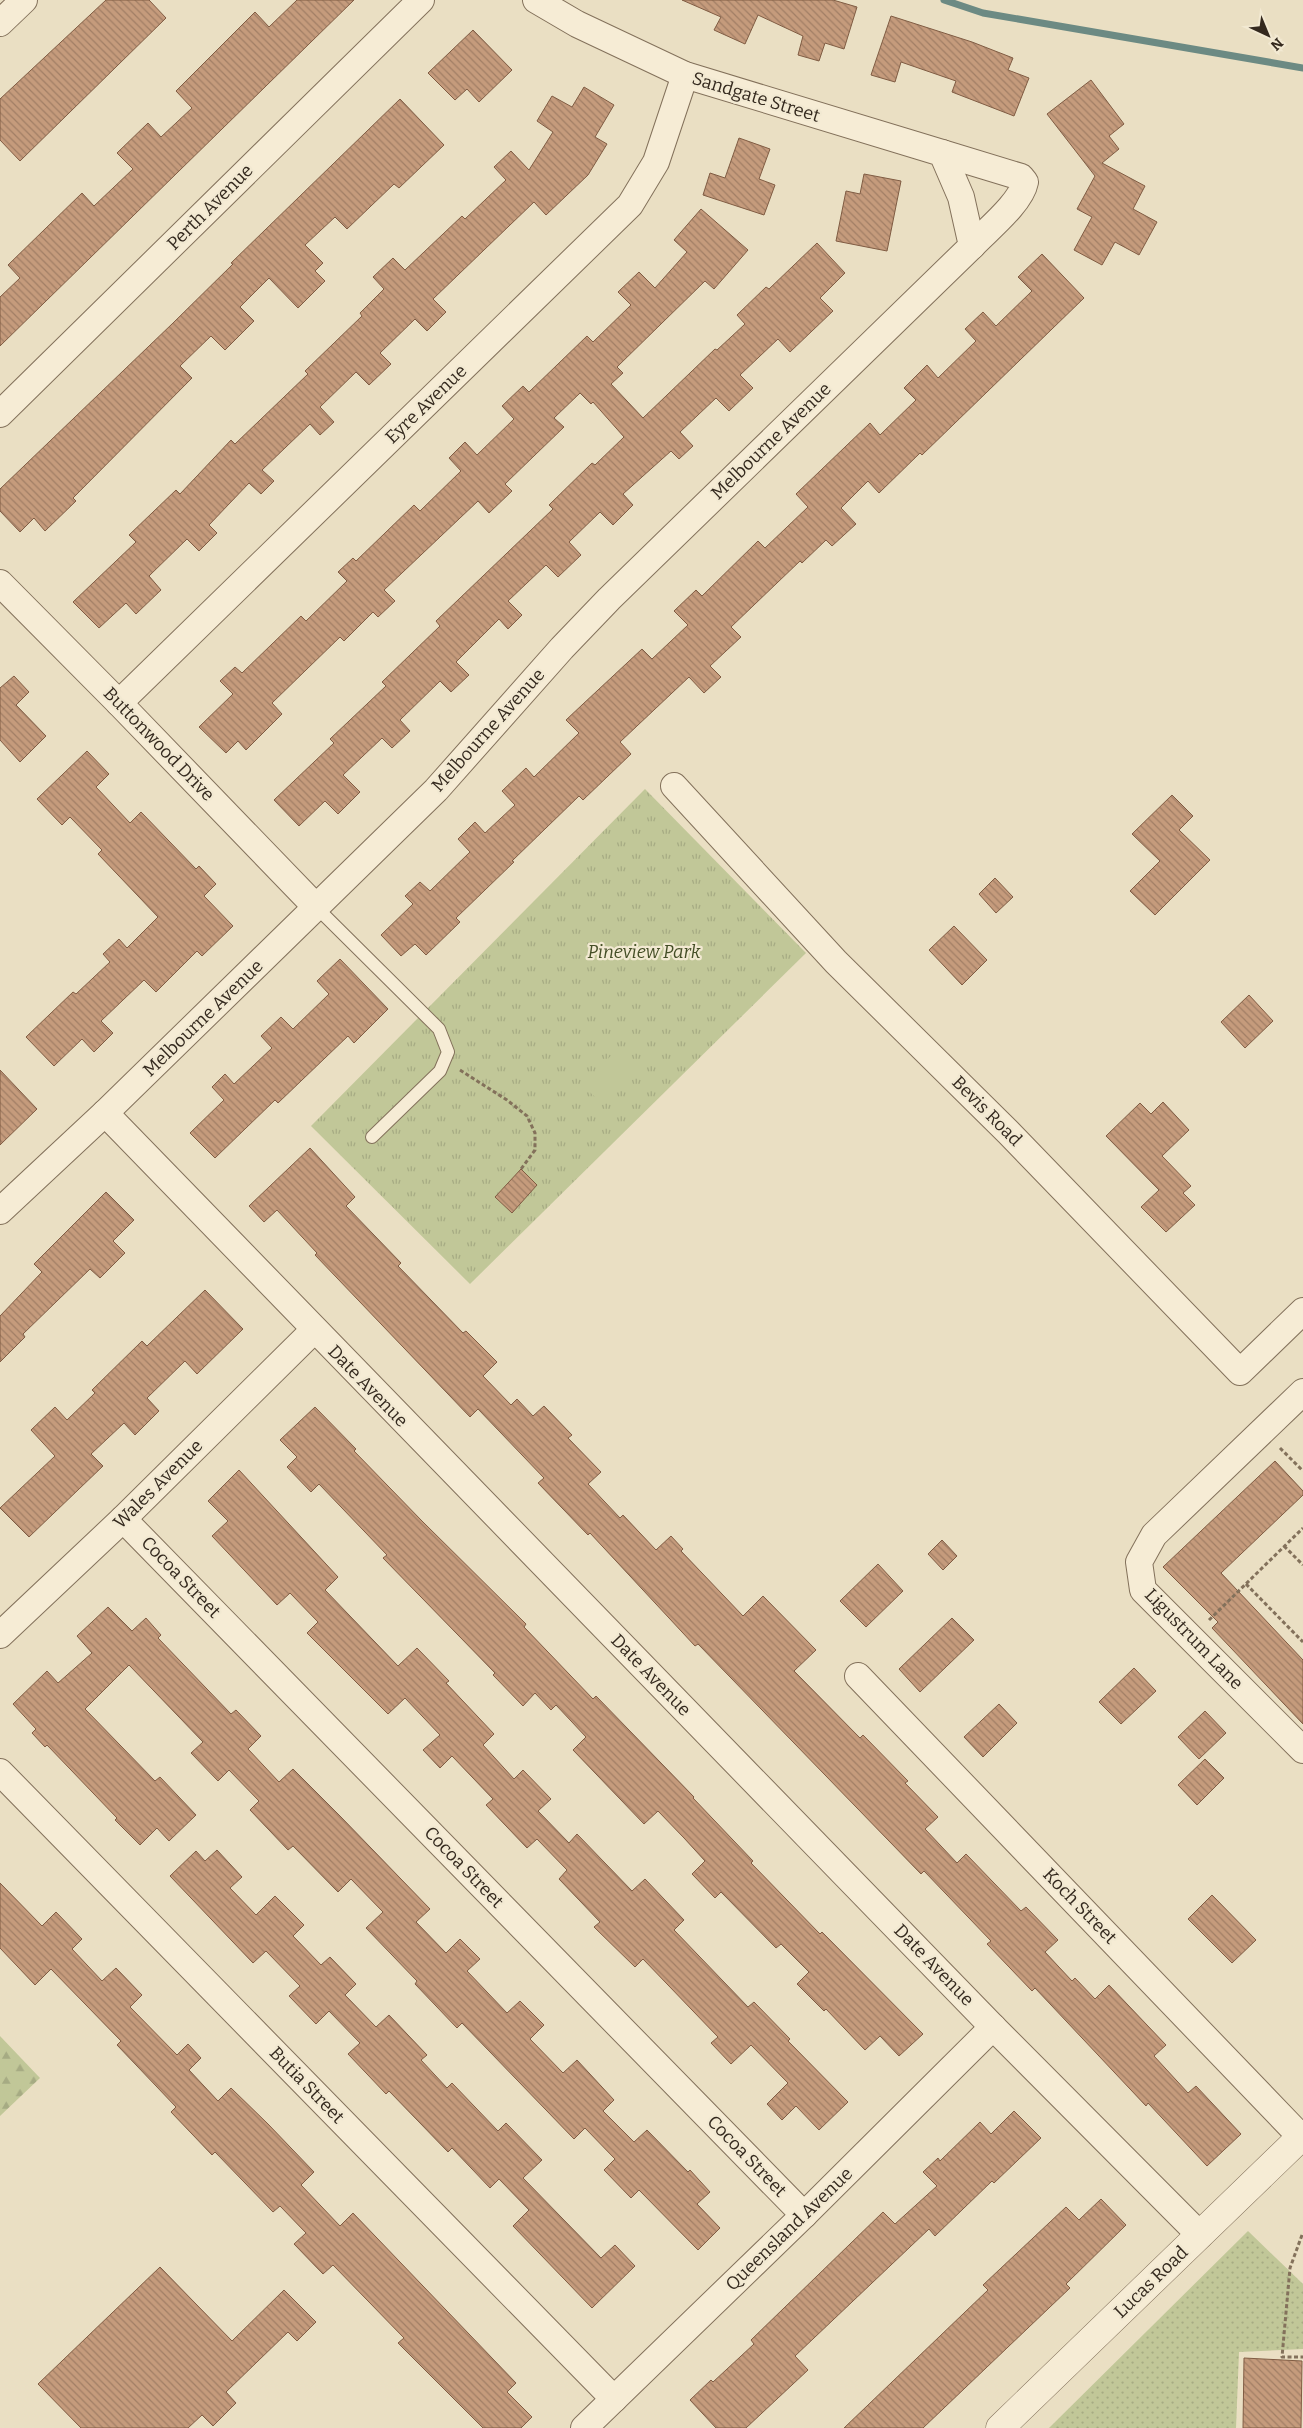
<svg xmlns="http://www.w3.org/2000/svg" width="1303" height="2428" font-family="Bitter,serif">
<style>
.grass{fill:url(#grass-dots)}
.forest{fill:url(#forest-firs)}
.park{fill:url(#park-tufts)}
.pitch{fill:#c1c798}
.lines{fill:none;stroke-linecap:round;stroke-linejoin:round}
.stream{stroke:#6c8a83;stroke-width:7}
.building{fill:url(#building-back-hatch);stroke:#805c43}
.service-casing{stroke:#83715b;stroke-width:14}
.minor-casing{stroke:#83715b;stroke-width:28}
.tertiary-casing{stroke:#83715b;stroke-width:29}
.path{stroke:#83715b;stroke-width:3;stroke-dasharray:4 2.5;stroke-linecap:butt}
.service{stroke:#f6ecd5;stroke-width:12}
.minor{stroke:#f6ecd5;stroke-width:26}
.tertiary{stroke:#f6ecd5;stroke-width:28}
.labels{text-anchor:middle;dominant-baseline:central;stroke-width:4.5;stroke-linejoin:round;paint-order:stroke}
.street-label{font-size:18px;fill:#34291e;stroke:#f2e9d2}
.park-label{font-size:18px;font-style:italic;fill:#444e26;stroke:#f2e9d2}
</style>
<defs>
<pattern id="grass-dots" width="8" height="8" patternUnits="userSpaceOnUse" patternTransform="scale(1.25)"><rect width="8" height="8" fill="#c1c798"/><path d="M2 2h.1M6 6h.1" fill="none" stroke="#a6ab83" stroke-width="1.8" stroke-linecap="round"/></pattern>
<pattern id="forest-firs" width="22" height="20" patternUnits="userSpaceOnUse" patternTransform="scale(1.25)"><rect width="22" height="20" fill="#c1c798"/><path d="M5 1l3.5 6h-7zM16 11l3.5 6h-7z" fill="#a6ab83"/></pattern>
<pattern id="park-tufts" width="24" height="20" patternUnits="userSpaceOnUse" patternTransform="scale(1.25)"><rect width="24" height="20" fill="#c1c798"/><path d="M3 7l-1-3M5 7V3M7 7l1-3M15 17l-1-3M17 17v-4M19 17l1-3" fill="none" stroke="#a6ab83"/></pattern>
<pattern id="building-back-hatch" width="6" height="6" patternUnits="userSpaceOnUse" patternTransform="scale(1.25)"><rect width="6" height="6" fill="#c59b7c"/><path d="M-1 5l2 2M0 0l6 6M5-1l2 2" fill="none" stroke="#a17e65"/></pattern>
</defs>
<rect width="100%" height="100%" fill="#eadfc3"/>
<!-- grass -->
<path class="grass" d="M 1248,2231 L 1303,2284 L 1303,2349 L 1239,2352 L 1236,2428 L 1049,2428 Z"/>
<!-- forest -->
<path class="forest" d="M 0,2036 L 40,2078 L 0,2116 Z"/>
<!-- park -->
<path class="park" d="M 645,789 L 806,953 L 470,1284 L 311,1126 Z"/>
<!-- pitch -->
<path class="pitch" d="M 618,1048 L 641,1070 L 604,1105 L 583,1086 Z"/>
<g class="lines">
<!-- stream -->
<path class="stream" d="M 944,0 L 983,13 L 1303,68"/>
</g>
<!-- building -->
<g class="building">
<path d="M 106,0 L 149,0 L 166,18 L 20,161 L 0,140 L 0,99 Z"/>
<path d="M 297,0 L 354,0 L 0,346 L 0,297 L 20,278 L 8,265 L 82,193 L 94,206 L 133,169 L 117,153 L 148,123 L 161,137 L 192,108 L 176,91 L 255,12 L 269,27 Z"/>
<path d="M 682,0 L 833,0 L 857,7 L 844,49 L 825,43 L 819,61 L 798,55 L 803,36 L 758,15 L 745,44 L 714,30 L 721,17 Z"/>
<path d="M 891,16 L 972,42 L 1013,58 L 1008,70 L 1029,78 L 1014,116 L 952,92 L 956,81 L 901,62 L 895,82 L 871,75 Z"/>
<path d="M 473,30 L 512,70 L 479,102 L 467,89 L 455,100 L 428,73 Z"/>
<path d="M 1091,80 L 1124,124 L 1109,136 L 1119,149 L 1102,163 L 1145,186 L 1133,209 L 1157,222 L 1139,255 L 1115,242 L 1102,265 L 1074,250 L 1092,217 L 1077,209 L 1095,176 L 1047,114 Z"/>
<path d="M 584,87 L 614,105 L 595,137 L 607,144 L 588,175 L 546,215 L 534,202 L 433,299 L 446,312 L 427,331 L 415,319 L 380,353 L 391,364 L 369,385 L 356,372 L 320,407 L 334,422 L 320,435 L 310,424 L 262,470 L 274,481 L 261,494 L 249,483 L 209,525 L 217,533 L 199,551 L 187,539 L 149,576 L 161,590 L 136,614 L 126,603 L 99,628 L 73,602 L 136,542 L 129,535 L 176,490 L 180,494 L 231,440 L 235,444 L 308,374 L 305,371 L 362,316 L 360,313 L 384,289 L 373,277 L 393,258 L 405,270 L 462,216 L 465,219 L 506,180 L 494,167 L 511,151 L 529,170 L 553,132 L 537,121 L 552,96 L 572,107 Z"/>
<path d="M 400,99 L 444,145 L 399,188 L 394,184 L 347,229 L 335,217 L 305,245 L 323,263 L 315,271 L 325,281 L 298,308 L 269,278 L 240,307 L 254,321 L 225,350 L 211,336 L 180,366 L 192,378 L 73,498 L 76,501 L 45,531 L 34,518 L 20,532 L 0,511 L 0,489 L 173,323 L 233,264 L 231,263 Z"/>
<path d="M 739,138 L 770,149 L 759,179 L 775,185 L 764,215 L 703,195 L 710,173 L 725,178 Z"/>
<path d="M 864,174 L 901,181 L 887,251 L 836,241 L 846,191 L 860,194 Z"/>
<path d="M 701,209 L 748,250 L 714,289 L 705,281 L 617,367 L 623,373 L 611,384 L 643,418 L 715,349 L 717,350 L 745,324 L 737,315 L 766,287 L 769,289 L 817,243 L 845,273 L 820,298 L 833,311 L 790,352 L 778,339 L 740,375 L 753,388 L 729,411 L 716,398 L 680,432 L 693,446 L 679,459 L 671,451 L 623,494 L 633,505 L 613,525 L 600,512 L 569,542 L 581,555 L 558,577 L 546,565 L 508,601 L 522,615 L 508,629 L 499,619 L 456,662 L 469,675 L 451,692 L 440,681 L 400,720 L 410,731 L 392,748 L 382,738 L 343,775 L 360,792 L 338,814 L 325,801 L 299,826 L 274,800 L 334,743 L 330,739 L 386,686 L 382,682 L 440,626 L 436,621 L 553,509 L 549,505 L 592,463 L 595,465 L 624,437 L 593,402 L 591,404 L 580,393 L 554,418 L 564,427 L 505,484 L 512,491 L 489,513 L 478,501 L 384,590 L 395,601 L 378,617 L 373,612 L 344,641 L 340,637 L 272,703 L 282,714 L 246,750 L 238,741 L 226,753 L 199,727 L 233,694 L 220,681 L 235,667 L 242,673 L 301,616 L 306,621 L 347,581 L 338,572 L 353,558 L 356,561 L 414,505 L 420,511 L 461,471 L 449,458 L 465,442 L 477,455 L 514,419 L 502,406 L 523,386 L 529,392 L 587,336 L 593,342 L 631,305 L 618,292 L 639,272 L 655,288 L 687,252 L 674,240 Z"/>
<path d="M 1042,254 L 1084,298 L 922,455 L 920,453 L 879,493 L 868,481 L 841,508 L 856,524 L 832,546 L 826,540 L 802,563 L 800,561 L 731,627 L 741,637 L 710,666 L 721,677 L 704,693 L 689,677 L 620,742 L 631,754 L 583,800 L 579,796 L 512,861 L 514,862 L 456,918 L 460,922 L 426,955 L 415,944 L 401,956 L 381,935 L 413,904 L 405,896 L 420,882 L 430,891 L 470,852 L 458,839 L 475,822 L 485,833 L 515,805 L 502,791 L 526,768 L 534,777 L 579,733 L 566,720 L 583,704 L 642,649 L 652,659 L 688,625 L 674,611 L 696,590 L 702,596 L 758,541 L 765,548 L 808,507 L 796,494 L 870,423 L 880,435 L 916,400 L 904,388 L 927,365 L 938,378 L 976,341 L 965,329 L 983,312 L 996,326 L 1032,291 L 1018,277 Z"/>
<path d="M 14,676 L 29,692 L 16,705 L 46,736 L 20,762 L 0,740 L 0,688 Z"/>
<path d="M 87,751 L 109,774 L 96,787 L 130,823 L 141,812 L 196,869 L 199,866 L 216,884 L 204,896 L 233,926 L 202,956 L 197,951 L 156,992 L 144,980 L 101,1021 L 113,1033 L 94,1052 L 82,1039 L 54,1066 L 26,1037 L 73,992 L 76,994 L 110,962 L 103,954 L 119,939 L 127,948 L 158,917 L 98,854 L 102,850 L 70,817 L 62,825 L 37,799 Z"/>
<path d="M 1172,795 L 1193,816 L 1179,830 L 1210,860 L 1155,915 L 1130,891 L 1160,861 L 1132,834 Z"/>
<path d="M 995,878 L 1013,897 L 996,913 L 979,894 Z"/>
<path d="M 954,926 L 987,960 L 962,985 L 929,950 Z"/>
<path d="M 340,959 L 388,1009 L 354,1043 L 348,1036 L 278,1103 L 275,1100 L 215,1158 L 190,1133 L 224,1100 L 212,1087 L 225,1074 L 234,1084 L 272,1048 L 261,1036 L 281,1017 L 293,1029 L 329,994 L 317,981 Z"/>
<path d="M 1249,995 L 1273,1021 L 1245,1048 L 1221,1022 Z"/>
<path d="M 0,1070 L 37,1109 L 0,1145 Z"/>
<path d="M 1163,1102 L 1189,1130 L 1162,1156 L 1191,1186 L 1183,1193 L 1195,1205 L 1166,1232 L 1141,1207 L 1159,1190 L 1106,1136 L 1140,1103 L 1151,1114 Z"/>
<path d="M 310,1148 L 355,1197 L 346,1206 L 401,1263 L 398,1266 L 463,1333 L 466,1331 L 497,1362 L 483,1376 L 511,1405 L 517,1399 L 533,1416 L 544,1406 L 572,1435 L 568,1438 L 601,1472 L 588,1484 L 620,1518 L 623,1515 L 656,1550 L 671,1536 L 683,1549 L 681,1551 L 743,1616 L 763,1596 L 816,1650 L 794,1671 L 860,1738 L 863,1735 L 908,1781 L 905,1783 L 938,1817 L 925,1829 L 957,1863 L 966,1854 L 1021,1911 L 1026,1907 L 1058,1940 L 1045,1952 L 1072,1981 L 1075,1978 L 1095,1999 L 1109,1985 L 1166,2045 L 1154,2056 L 1188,2093 L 1196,2086 L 1241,2134 L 1207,2166 L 1148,2103 L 1146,2106 L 1035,1988 L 1032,1991 L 987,1944 L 991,1941 L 924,1871 L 921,1874 L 698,1644 L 695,1646 L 590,1533 L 588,1535 L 538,1483 L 544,1478 L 478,1409 L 470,1417 L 315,1255 L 317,1253 L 277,1210 L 264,1222 L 249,1206 Z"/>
<path d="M 521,1169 L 537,1185 L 512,1213 L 495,1197 Z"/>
<path d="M 106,1192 L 134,1220 L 113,1241 L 125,1253 L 100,1278 L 90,1269 L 23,1334 L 25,1337 L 0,1362 L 0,1316 L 42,1272 L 34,1264 Z"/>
<path d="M 205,1290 L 243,1329 L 197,1374 L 185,1361 L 147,1398 L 159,1411 L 135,1435 L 124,1423 L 91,1454 L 103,1466 L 29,1537 L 0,1508 L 55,1456 L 31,1430 L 55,1407 L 67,1420 L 95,1393 L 92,1390 L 142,1341 L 147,1346 Z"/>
<path d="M 315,1407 L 356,1449 L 354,1451 L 422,1521 L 526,1624 L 524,1627 L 593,1699 L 596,1696 L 694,1797 L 693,1798 L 753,1861 L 751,1863 L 820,1934 L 822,1932 L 923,2034 L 899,2056 L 880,2036 L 865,2050 L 826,2009 L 824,2011 L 797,1984 L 809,1972 L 781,1944 L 776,1948 L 721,1892 L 715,1898 L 692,1874 L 705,1861 L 684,1838 L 658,1811 L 644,1824 L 573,1750 L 586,1737 L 556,1705 L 551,1710 L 535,1693 L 523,1706 L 493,1675 L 495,1673 L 383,1558 L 387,1555 L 319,1484 L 311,1492 L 287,1467 L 297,1457 L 280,1440 Z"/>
<path d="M 1275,1461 L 1303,1491 L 1303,1495 L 1221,1573 L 1303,1660 L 1303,1724 L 1212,1628 L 1218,1622 L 1163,1567 Z"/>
<path d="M 239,1470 L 338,1577 L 325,1590 L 398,1666 L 417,1648 L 449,1681 L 446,1683 L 494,1734 L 483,1745 L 514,1779 L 523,1770 L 551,1799 L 538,1811 L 569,1843 L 577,1834 L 632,1891 L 645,1879 L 684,1920 L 674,1930 L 748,2007 L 754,2002 L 790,2039 L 788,2041 L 848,2102 L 819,2130 L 796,2106 L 782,2120 L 767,2104 L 788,2083 L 751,2045 L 731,2064 L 711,2043 L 718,2037 L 643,1959 L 635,1967 L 594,1927 L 600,1922 L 559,1879 L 567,1870 L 537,1839 L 527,1848 L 486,1805 L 493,1799 L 452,1756 L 440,1768 L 423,1750 L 440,1735 L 405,1698 L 388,1714 L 307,1633 L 318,1622 L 290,1593 L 277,1605 L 212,1536 L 228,1521 L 208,1501 Z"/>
<path d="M 942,1540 L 957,1556 L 943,1570 L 928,1554 Z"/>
<path d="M 878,1564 L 903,1591 L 866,1627 L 840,1601 Z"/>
<path d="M 108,1607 L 132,1631 L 146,1618 L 161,1635 L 158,1638 L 231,1714 L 236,1710 L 261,1736 L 248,1749 L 279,1782 L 293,1769 L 341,1817 L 430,1909 L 416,1922 L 446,1953 L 460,1939 L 480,1959 L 467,1971 L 507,2013 L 520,2001 L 544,2025 L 530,2039 L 563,2073 L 577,2060 L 614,2100 L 603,2111 L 634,2142 L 647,2130 L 688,2172 L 690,2170 L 710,2192 L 697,2204 L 720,2228 L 698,2250 L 639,2190 L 631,2198 L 604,2170 L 615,2159 L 585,2128 L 574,2139 L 462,2023 L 457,2028 L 415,1984 L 417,1981 L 366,1928 L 383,1912 L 351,1879 L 338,1892 L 293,1846 L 288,1850 L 250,1810 L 259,1801 L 229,1770 L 218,1781 L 191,1753 L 203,1742 L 129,1665 L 85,1709 L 155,1781 L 160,1777 L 196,1815 L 169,1841 L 157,1828 L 140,1845 L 115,1820 L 117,1818 L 47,1745 L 45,1747 L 32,1733 L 36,1729 L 13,1704 L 47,1671 L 58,1683 L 92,1653 L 77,1636 Z"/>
<path d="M 952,1618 L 974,1640 L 920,1692 L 899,1669 Z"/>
<path d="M 1134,1668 L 1156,1691 L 1121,1724 L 1099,1702 Z"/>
<path d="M 999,1704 L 1017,1723 L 983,1757 L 964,1737 Z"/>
<path d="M 1205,1711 L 1226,1733 L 1199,1759 L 1178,1737 Z"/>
<path d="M 1205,1759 L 1224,1778 L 1197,1805 L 1178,1785 Z"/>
<path d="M 217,1850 L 242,1877 L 230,1888 L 256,1915 L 275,1896 L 304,1925 L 293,1936 L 321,1965 L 330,1957 L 356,1984 L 345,1995 L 376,2027 L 389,2015 L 427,2055 L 421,2060 L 447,2088 L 452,2083 L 498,2131 L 506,2123 L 542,2160 L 523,2178 L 601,2258 L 615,2245 L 635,2266 L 592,2308 L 513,2226 L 529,2210 L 499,2179 L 490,2188 L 452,2148 L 448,2152 L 389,2091 L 386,2094 L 348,2054 L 360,2043 L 329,2011 L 316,2024 L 289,1996 L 300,1986 L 266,1951 L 253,1963 L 170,1876 L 196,1851 L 205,1861 Z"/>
<path d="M 0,1883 L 42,1926 L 56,1912 L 82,1939 L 72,1949 L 102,1981 L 116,1968 L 142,1995 L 130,2007 L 177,2055 L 188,2044 L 201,2058 L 189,2070 L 218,2101 L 231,2088 L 268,2124 L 314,2172 L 301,2185 L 340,2226 L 353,2213 L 516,2383 L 507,2392 L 532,2417 L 521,2428 L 483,2428 L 398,2343 L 404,2338 L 333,2265 L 323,2274 L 294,2244 L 306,2233 L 280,2206 L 273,2212 L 215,2152 L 212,2155 L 171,2112 L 176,2107 L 117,2045 L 121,2041 L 51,1969 L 35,1985 L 0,1948 Z"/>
<path d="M 1212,1895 L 1256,1940 L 1232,1963 L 1188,1919 Z"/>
<path d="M 1014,2111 L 1041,2138 L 994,2183 L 992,2181 L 935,2236 L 929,2229 L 795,2356 L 808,2370 L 746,2428 L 716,2428 L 690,2400 L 711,2380 L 713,2382 L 754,2344 L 751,2340 L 883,2212 L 895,2224 L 937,2186 L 923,2172 L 938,2158 L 940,2161 L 980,2122 L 991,2134 Z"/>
<path d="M 1101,2199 L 1126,2225 L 1066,2284 L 1070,2288 L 923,2428 L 844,2428 L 988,2290 L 983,2285 L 1066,2207 L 1079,2220 Z"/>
<path d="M 160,2267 L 232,2341 L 284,2290 L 316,2322 L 297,2341 L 288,2332 L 226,2392 L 236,2403 L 213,2426 L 202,2415 L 188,2428 L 81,2428 L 38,2384 Z"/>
<path d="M 1244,2358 L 1302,2361 L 1301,2428 L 1243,2428 Z"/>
</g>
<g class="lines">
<!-- service casing -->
<g class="service-casing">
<path id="service" d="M 316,907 L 439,1029 L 448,1052 L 440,1071 L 372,1137"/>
</g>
<!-- minor casing -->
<g class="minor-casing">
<g id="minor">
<path d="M 0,23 L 24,0"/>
<path d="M 942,153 L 1021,177 L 1025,182 C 1021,203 987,230 972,246"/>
<path d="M 0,414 L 421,0"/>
<path d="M 0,583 L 119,703 L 316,907"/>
<path d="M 119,703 L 630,205 L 656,162 L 685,75"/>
<path d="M 674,786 L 836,962 L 1008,1132 L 1240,1372 L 1303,1311"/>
<path d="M 105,1113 L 993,2027 L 1200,2235"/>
<path d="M 0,1211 L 105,1113 L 436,790 L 562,648 L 609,599 L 972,246 L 961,197 L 942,153 L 685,75 L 577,24 L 536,0"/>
<path d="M 1303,1392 L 1154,1535 L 1139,1562 L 1143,1590 L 1303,1750"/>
<path d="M 123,1519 L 804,2215"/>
<path d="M 0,1635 L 123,1519 L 314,1330"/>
<path d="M 858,1676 L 1301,2137"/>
<path d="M 0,1772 L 614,2399"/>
<path d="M 584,2428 L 804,2215 L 993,2027"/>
</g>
</g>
<!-- tertiary casing -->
<g class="tertiary-casing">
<path id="tertiary" d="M 1000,2428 L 1303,2135"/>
</g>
<!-- path -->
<g class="path">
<path d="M 460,1070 L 507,1100 L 527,1116 L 535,1133 L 535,1150 L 521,1169"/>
<path d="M 1280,1448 L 1303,1471"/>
<path d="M 1284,1546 L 1303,1565"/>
<path d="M 1246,1584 L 1303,1642"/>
<path d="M 1209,1620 L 1303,1528"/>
<path d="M 1302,2235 L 1290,2268 L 1282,2357 L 1303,2357"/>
</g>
<!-- service -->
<use href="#service" class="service"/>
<!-- minor -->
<use href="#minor" class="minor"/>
<!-- tertiary -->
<use href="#tertiary" class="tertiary"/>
</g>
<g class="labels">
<!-- street labels -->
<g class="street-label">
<text transform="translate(756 97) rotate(17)">Sandgate Street</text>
<text transform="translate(210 207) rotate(-45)">Perth Avenue</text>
<text transform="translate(426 404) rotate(-44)">Eyre Avenue</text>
<text transform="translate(771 441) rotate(-44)">Melbourne Avenue</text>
<text transform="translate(488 730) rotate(-48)">Melbourne Avenue</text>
<text transform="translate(159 744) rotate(46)">Buttonwood Drive</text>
<text transform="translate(203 1018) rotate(-44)">Melbourne Avenue</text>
<text transform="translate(987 1111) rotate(45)">Bevis Road</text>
<text transform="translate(368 1386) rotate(46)">Date Avenue</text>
<text transform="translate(158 1484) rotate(-45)">Wales Avenue</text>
<text transform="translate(181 1577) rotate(46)">Cocoa Street</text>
<text transform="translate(1194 1639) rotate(46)">Ligustrum Lane</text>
<text transform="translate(651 1675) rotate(46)">Date Avenue</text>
<text transform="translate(464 1867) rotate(46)">Cocoa Street</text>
<text transform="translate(1080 1906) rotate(46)">Koch Street</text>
<text transform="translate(934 1965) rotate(46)">Date Avenue</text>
<text transform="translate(307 2085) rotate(46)">Butia Street</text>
<text transform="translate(747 2156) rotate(46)">Cocoa Street</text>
<text transform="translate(789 2229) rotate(-44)">Queensland Avenue</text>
<text transform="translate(1151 2282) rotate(-44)">Lucas Road</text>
</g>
<!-- park labels -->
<g class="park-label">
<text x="644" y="952">Pineview Park</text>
</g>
</g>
<!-- north arrow -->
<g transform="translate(1268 35) rotate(136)" stroke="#f2e9d2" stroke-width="4" paint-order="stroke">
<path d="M0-4L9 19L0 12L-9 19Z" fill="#34291e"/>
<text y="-8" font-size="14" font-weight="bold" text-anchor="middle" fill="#34291e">N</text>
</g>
</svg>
